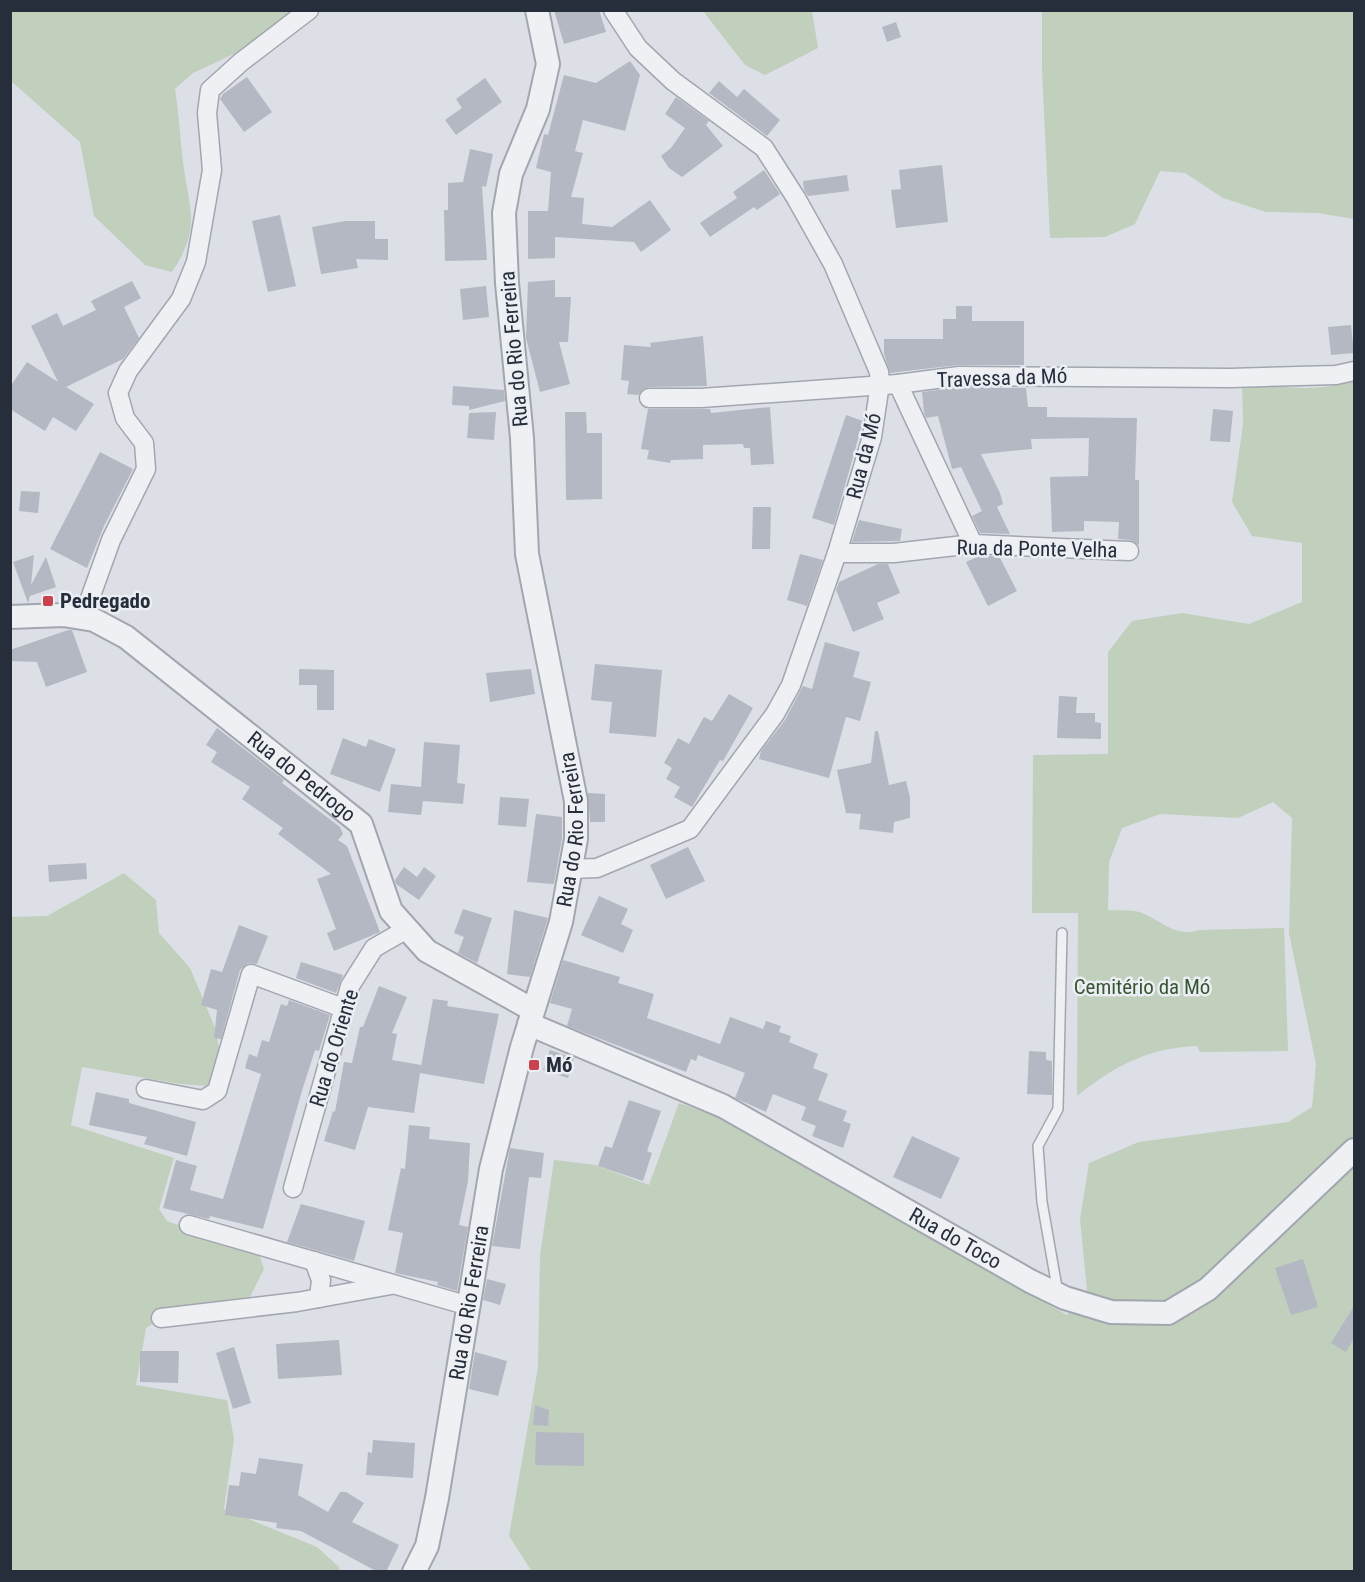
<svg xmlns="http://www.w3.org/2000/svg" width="1365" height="1582" font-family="'Roboto Condensed',sans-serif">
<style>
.green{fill:#c1cfbd}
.building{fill:#b3b8c2}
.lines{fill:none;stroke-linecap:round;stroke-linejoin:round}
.service-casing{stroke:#a2a6af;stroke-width:12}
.minor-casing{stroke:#a2a6af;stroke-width:21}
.tertiary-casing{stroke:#a2a6af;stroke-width:26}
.service{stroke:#eef0f4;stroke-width:9}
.minor{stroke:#eef0f4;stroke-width:18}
.tertiary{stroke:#eef0f4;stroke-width:22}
.poi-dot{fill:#c9424f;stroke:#ebeef3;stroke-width:2}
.labels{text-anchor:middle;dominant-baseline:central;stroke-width:5;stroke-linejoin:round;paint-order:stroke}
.street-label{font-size:21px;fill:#262d3b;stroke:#ebeef3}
.poi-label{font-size:21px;font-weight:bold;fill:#262d3b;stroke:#ebeef3;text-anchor:start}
.park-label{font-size:21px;fill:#395634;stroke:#ebeef3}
</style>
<rect width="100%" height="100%" fill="#dcdfe6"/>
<!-- green -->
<g class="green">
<path d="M 11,11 L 296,11 L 236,53 L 193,73 L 175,89 C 179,113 180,138 183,162 C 189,209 202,227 172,272 L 145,265 L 94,216 L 80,142 L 11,81 Z"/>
<path d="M 703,11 L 812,11 L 818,48 L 765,75 L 745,65 Z"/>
<path d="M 1042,11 L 1354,11 L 1354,219 L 1318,213 L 1266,212 L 1223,198 L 1185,173 L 1160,171 L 1135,224 L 1105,237 L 1050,238 L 1042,70 Z"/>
<path d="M 1354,379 L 1354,1571 L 531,1570 L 509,1536 L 538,1367 L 540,1255 L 554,1160 L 595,1165 L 649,1185 L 679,1103 L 722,1118 L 1067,1315 L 1087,1290 L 1080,1219 L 1089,1163 L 1139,1142 L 1288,1122 L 1312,1107 L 1316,1064 L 1289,933 L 1292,818 L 1273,802 L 1238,818 L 1160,814 L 1122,828 L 1109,862 L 1108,910 C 1118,911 1132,909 1142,913 C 1162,921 1176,938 1199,930 L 1284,928 L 1288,1051 L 1200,1052 L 1197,1046 C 1148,1048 1116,1065 1077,1096 L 1078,913 L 1032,913 L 1033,755 L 1108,754 L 1108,652 L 1132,621 L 1182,613 L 1249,624 L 1302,602 L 1302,543 L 1252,536 L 1232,502 L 1243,424 L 1242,381 C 1279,387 1319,394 1354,379 Z"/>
<path d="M 124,873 L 156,900 L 159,933 L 190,968 L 216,1030 L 222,1066 L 208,1086 L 180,1084 L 82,1067 L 71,1125 L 174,1158 L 159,1209 L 167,1221 L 259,1254 L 264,1269 L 250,1297 L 183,1307 L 146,1328 L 136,1385 L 227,1400 L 234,1439 L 224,1509 L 317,1547 L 339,1567 L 340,1571 L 11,1571 L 10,917 L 47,916 Z"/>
</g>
<!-- building -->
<g class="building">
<path d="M 554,10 L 599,10 L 606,32 L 564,44 Z"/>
<path d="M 896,22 L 901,37 L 887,42 L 882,27 Z"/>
<path d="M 630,61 L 640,75 L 625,131 L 583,120 L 575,151 L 583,153 L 571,197 L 584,198 L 582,224 L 612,227 L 650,200 L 671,230 L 641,252 L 634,242 L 555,237 L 555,258 L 528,259 L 528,211 L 548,211 L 551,172 L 536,168 L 544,134 L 548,135 L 564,75 L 596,83 Z"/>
<path d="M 247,77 L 272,112 L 244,132 L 220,99 L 223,94 Z"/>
<path d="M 485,78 L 502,102 L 456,135 L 445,120 L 462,108 L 456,99 Z"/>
<path d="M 719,81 L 737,97 L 744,89 L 780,120 L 767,136 L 709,93 Z"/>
<path d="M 676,97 L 709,121 L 706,125 L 723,146 L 682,177 L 669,168 L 661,156 L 671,148 L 685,128 L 665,114 Z"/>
<path d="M 470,149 L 493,154 L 486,187 L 482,186 L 487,260 L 445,261 L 444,210 L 448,210 L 448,183 L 463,182 Z"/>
<path d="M 942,165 L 948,222 L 896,228 L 891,190 L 901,189 L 899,170 Z"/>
<path d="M 764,170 L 780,194 L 757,210 L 754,207 L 710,237 L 700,223 L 737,198 L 733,192 Z"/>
<path d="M 847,175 L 849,191 L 808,196 L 804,190 L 803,181 Z"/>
<path d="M 280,215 L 296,286 L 268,292 L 252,221 Z"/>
<path d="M 345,221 L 375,221 L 375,239 L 388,239 L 388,260 L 356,259 L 358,268 L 321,274 L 312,227 Z"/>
<path d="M 555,280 L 555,297 L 571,297 L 568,342 L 559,342 L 570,384 L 540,392 L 526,338 L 528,282 Z"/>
<path d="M 132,281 L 141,298 L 124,307 L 139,338 L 123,359 L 66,387 L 94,404 L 76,431 L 53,417 L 45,431 L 10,409 L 10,387 L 27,362 L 58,382 L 31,326 L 57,313 L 63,326 L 96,310 L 91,301 Z"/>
<path d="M 486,286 L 489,317 L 463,320 L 460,289 Z"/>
<path d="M 956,306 L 972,306 L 972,321 L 1024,321 L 1024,365 L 958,365 L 890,373 L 884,354 L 884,339 L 943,339 L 943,319 L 956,319 Z"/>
<path d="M 1351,325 L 1354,353 L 1331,355 L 1328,327 Z"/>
<path d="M 703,336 L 707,386 L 649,387 L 643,389 L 638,395 L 627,394 L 629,381 L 621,380 L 624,345 L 651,347 L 650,343 Z"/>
<path d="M 453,386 L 504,390 L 505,401 L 469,410 L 469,406 L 452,405 Z"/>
<path d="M 960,387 L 1026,388 L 1028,407 L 1047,407 L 1047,417 L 1137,418 L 1135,480 L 1139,480 L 1139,545 L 1130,540 L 1118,539 L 1119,522 L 1084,521 L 1084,531 L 1052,532 L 1050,477 L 1088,476 L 1089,438 L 1031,439 L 1032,449 L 981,454 L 1000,493 L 1003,504 L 997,507 L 1010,534 L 980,533 L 972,516 L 982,511 L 961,467 L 952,469 L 938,416 L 926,418 L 924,413 L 922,392 Z"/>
<path d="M 770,407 L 774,464 L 751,465 L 750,448 L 744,448 L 743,444 L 703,445 L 703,459 L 671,460 L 670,463 L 647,459 L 649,450 L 641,449 L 648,409 L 710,409 L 711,413 Z"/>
<path d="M 1213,409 L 1233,411 L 1230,442 L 1210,441 Z"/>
<path d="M 496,412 L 494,440 L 467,438 L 469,413 Z"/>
<path d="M 565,412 L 586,412 L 587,433 L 602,433 L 602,499 L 566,500 Z"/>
<path d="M 846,415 L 863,421 L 834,525 L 812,518 Z"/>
<path d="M 100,452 L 133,469 L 104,526 L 87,568 L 50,549 Z"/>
<path d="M 21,491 L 40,492 L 38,513 L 19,511 Z"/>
<path d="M 753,507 L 771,507 L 770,549 L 752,549 Z"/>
<path d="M 859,520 L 902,529 L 900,541 L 852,542 Z"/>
<path d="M 800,554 L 823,560 L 807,606 L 787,600 Z"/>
<path d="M 34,555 L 31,585 L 46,557 L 56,587 L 30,596 L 28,603 L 13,562 Z"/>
<path d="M 979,556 L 999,556 L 1017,591 L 988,606 L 966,562 Z"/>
<path d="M 878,564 L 888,564 L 900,593 L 877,603 L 884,619 L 853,632 L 836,590 L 839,582 Z"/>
<path d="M 68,630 L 72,630 L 87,672 L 46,687 L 37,662 L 10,661 L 10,650 Z"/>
<path d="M 825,642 L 860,652 L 853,677 L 871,682 L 860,721 L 846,717 L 829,778 L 759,759 L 761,751 L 785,720 L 803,686 L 812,689 Z"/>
<path d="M 595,664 L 662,670 L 656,737 L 609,733 L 612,702 L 591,700 Z"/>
<path d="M 299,669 L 334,670 L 334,710 L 317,710 L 317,685 L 299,685 Z"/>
<path d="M 531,669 L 535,694 L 490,702 L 486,673 Z"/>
<path d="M 729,694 L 753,708 L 723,761 L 720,760 L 692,807 L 674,797 L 680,787 L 666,779 L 672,768 L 664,763 L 678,738 L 689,744 L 704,717 L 712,721 Z"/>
<path d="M 1059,696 L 1077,697 L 1076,713 L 1095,713 L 1095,722 L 1101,723 L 1101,739 L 1057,738 Z"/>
<path d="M 217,728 L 284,780 L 282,783 L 340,827 L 343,834 L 338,840 L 347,846 L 380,932 L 334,951 L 327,933 L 336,929 L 317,879 L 331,874 L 278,834 L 283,828 L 242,799 L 250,787 L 211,762 L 217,752 L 206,745 Z"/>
<path d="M 875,731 L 878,731 L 889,785 L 906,781 L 910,797 L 910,818 L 894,822 L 893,833 L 859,829 L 861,814 L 846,813 L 837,770 L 871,763 Z"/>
<path d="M 343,738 L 366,747 L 369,739 L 396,749 L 380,792 L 330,774 Z"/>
<path d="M 424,742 L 460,745 L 457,783 L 465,784 L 463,804 L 423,801 L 421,815 L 388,812 L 391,784 L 421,787 Z"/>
<path d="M 588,793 L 605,794 L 605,822 L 590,822 Z"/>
<path d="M 500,797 L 529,799 L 526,827 L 498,825 Z"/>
<path d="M 536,814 L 562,817 L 562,838 L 554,884 L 527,882 Z"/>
<path d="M 688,847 L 705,881 L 666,899 L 650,865 Z"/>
<path d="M 86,863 L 87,879 L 49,882 L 48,865 Z"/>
<path d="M 404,867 L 417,877 L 424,867 L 436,876 L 419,900 L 396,884 L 395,880 Z"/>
<path d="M 599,896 L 628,909 L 621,924 L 633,930 L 623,953 L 581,935 Z"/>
<path d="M 463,909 L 492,918 L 477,963 L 458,953 L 464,937 L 454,933 Z"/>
<path d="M 514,910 L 548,918 L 530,977 L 507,974 Z"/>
<path d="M 239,925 L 268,936 L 257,964 L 248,963 L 240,970 L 221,1039 L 214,1038 L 217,1010 L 201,1005 L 211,969 L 222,972 Z"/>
<path d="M 563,960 L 620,977 L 618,983 L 654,994 L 647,1018 L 720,1044 L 730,1017 L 763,1029 L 766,1021 L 781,1026 L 779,1032 L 791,1036 L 789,1042 L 818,1054 L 813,1068 L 828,1074 L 818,1100 L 847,1111 L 843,1121 L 851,1124 L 843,1148 L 812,1136 L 816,1126 L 801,1120 L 806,1107 L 773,1094 L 766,1112 L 735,1098 L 745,1073 L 698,1055 L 696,1061 L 691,1059 L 686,1072 L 567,1026 L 572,1009 L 550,1003 Z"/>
<path d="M 301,962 L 343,975 L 336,993 L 296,978 Z"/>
<path d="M 379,986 L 407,997 L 392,1033 L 397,1034 L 392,1060 L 421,1065 L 421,1067 L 433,999 L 448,1001 L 447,1006 L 499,1014 L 484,1084 L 420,1073 L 414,1113 L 368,1107 L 355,1150 L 324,1141 L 333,1111 L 335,1112 L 344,1062 L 352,1063 L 360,1027 L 363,1027 Z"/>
<path d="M 289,1000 L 330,1015 L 319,1051 L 315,1050 L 301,1094 L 263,1229 L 210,1216 L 209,1219 L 163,1208 L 176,1160 L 197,1166 L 190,1190 L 223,1199 L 261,1074 L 245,1068 L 249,1054 L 257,1057 L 262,1040 L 269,1042 L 281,1004 L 287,1006 Z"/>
<path d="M 550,1050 L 574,1058 L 568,1078 L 543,1070 Z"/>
<path d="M 1029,1051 L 1046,1052 L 1046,1060 L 1052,1061 L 1052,1095 L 1027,1094 Z"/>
<path d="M 96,1092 L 129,1099 L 129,1103 L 196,1122 L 187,1156 L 144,1144 L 147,1137 L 89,1125 Z"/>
<path d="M 629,1100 L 661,1111 L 647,1151 L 652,1153 L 643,1181 L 598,1166 L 605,1146 L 612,1148 Z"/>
<path d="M 409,1125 L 430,1127 L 429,1139 L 470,1143 L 468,1181 L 459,1225 L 468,1227 L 457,1291 L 437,1285 L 438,1282 L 395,1273 L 403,1233 L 388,1230 L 401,1168 L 405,1169 Z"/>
<path d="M 912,1136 L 960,1158 L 941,1199 L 893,1177 Z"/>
<path d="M 510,1148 L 544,1153 L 541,1178 L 529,1177 L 520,1249 L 492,1246 Z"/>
<path d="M 301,1204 L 365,1221 L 354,1261 L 287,1242 Z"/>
<path d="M 1303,1259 L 1318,1307 L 1291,1315 L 1275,1268 Z"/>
<path d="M 487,1279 L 506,1284 L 500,1305 L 483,1300 Z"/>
<path d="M 1354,1306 L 1354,1338 L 1346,1352 L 1331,1343 Z"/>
<path d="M 339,1340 L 342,1375 L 278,1379 L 276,1344 Z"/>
<path d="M 234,1347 L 251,1403 L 233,1409 L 216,1353 Z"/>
<path d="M 140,1351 L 179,1351 L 178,1383 L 140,1382 Z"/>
<path d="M 475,1352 L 507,1361 L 498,1396 L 469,1389 Z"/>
<path d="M 535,1405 L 549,1410 L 548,1426 L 533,1425 Z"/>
<path d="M 536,1432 L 584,1433 L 584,1466 L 535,1465 Z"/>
<path d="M 373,1440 L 415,1443 L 413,1478 L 366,1475 L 368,1452 L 372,1453 Z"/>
<path d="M 259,1458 L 303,1464 L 298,1495 L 328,1512 L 340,1492 L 346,1492 L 364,1503 L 352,1522 L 399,1545 L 386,1572 L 378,1572 L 301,1531 L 276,1528 L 277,1523 L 225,1515 L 229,1485 L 239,1486 L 241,1472 L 256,1474 Z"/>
</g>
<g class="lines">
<!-- service casing -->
<g class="service-casing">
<path id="service" d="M 1058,1293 L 1042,1202 L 1038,1146 L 1058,1109 L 1062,933"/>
</g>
<!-- minor casing -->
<g class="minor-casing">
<g id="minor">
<path d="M 898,384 L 973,544"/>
<path d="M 649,398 L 701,398 L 898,384 L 959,376 L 1230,378 L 1336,375 L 1354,371"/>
<path d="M 837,553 L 894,553 L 973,544 L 1129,551"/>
<path d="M 83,618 L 111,540 L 146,469 L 144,443 L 125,418 L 118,393 L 128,371 L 181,299 L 196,262 L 212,170 L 207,113 L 210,90 L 241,62 L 309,10"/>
<path d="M 571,869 L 597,868 L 690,829 L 775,714 L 791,685 L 837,553 L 872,437 L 880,384 L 879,372 L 833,264 L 796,198 L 764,148 L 673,81 L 638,48 L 613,10"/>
<path d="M 146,1089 L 203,1100 L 217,1091 L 251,974 L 343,1008"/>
<path d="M 293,1188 L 350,986 L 374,948 L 407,929"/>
<path d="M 189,1225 L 469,1306"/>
<path d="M 314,1261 L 321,1280 L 319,1298"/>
<path d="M 161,1318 L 297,1302 L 391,1285"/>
</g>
</g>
<!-- tertiary casing -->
<g class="tertiary-casing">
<g id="tertiary">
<path id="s1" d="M 10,617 L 63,615 L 94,620 L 126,637 L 361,824 L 391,911 L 427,951 L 533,1010"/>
<path id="s2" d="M 529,1024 L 723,1106 L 1030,1281 L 1065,1298 L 1111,1312 L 1168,1313 L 1208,1289 L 1354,1150"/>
<path id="s3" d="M 414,1572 L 427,1546 L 437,1498 L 491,1169 L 522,1047 L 561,922 L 576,839 L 576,801 L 527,554 L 522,438 L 507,283 L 504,213 L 511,174 L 538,109 L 548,64 L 537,10"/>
</g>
</g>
<!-- service -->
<use href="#service" class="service"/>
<!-- minor -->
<use href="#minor" class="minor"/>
<!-- tertiary -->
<use href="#tertiary" class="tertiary"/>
</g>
<!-- markers -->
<g class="poi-dot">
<rect x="42" y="595" width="12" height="12" rx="3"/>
<rect x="528" y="1059" width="12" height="12" rx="3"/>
</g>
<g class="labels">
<!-- street labels -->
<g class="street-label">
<text transform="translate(514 349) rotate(-95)">Rua do Rio Ferreira</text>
<text transform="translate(1002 378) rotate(-2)">Travessa da Mó</text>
<text transform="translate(864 456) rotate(-76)">Rua da Mó</text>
<text transform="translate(1037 549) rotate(1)">Rua da Ponte Velha</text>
<text stroke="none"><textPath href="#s1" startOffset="345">Rua do Pedrogo</textPath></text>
<text stroke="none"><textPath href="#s3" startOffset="762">Rua do Rio Ferreira</textPath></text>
<text transform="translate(334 1048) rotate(-73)">Rua do Oriente</text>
<text stroke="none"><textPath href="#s2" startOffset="478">Rua do Toco</textPath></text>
<text stroke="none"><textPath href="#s3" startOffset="276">Rua do Rio Ferreira</textPath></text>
</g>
<!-- poi labels -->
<g class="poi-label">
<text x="60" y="601">Pedregado</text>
<text x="546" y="1065">Mó</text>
</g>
<!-- park labels -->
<g class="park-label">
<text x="1142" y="987">Cemitério da Mó</text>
</g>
</g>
<!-- border -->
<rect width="1365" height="1582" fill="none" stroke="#262d3b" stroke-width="24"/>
</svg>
